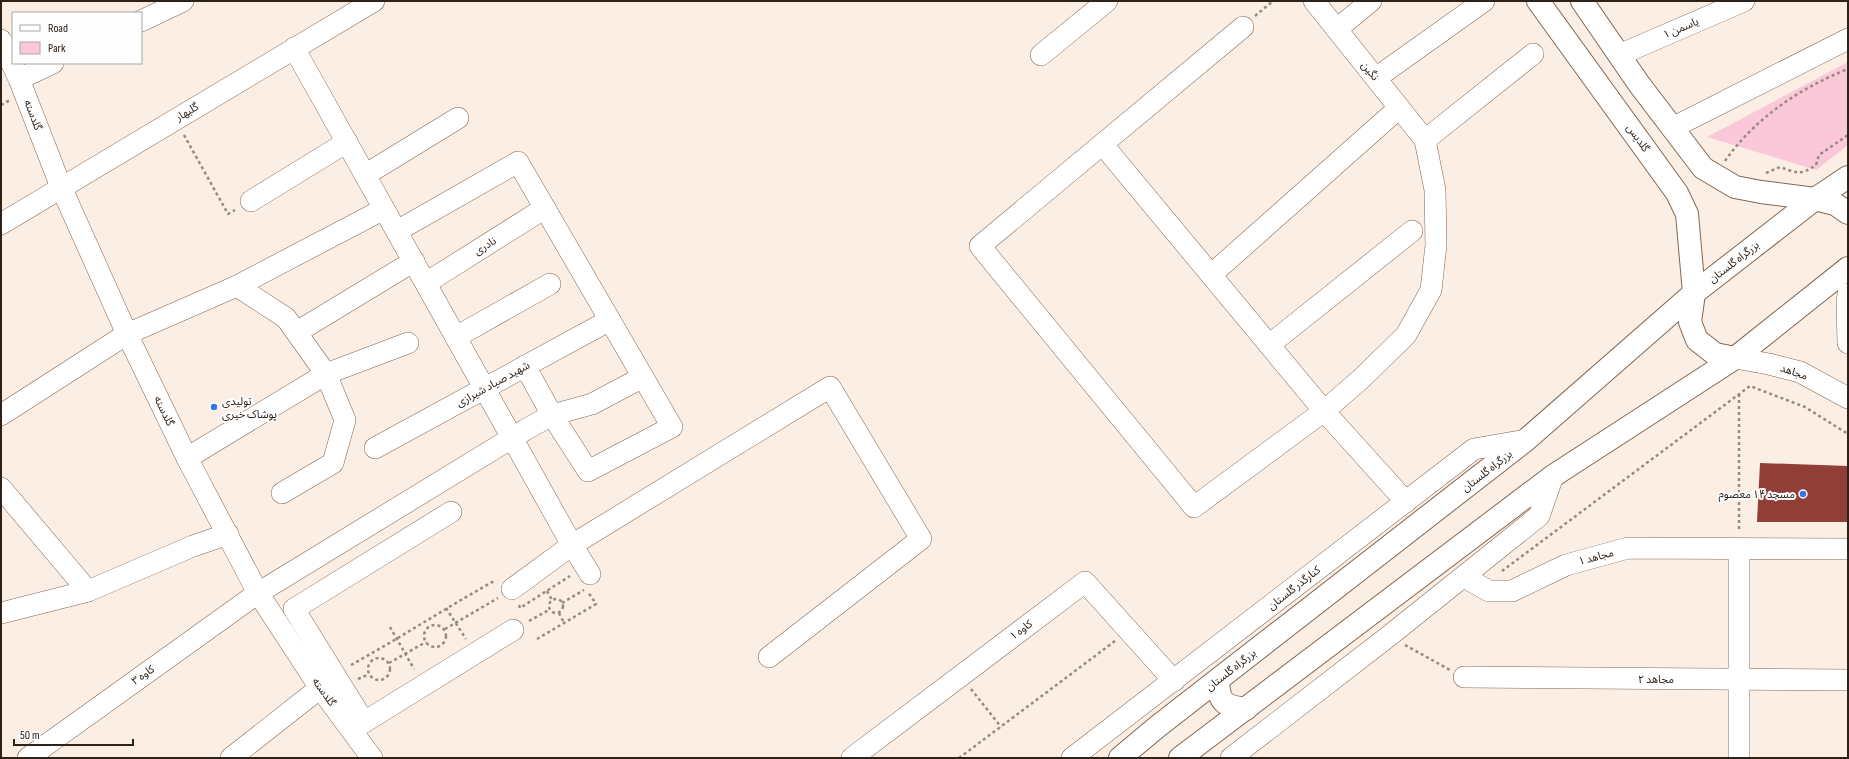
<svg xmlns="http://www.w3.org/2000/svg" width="1849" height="759" font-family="'Sofia Sans Condensed','Noto Sans Arabic',sans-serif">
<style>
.green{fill:#fbc8d9}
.building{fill:#913e37}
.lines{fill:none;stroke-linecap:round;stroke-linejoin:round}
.minor-casing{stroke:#836751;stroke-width:22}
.major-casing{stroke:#836751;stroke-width:24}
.highway-casing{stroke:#836751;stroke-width:24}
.path{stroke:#978b81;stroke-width:2.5;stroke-dasharray:3 3;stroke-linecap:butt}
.minor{stroke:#fff;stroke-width:21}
.major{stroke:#fff;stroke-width:22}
.highway{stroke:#fff;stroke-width:22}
.poi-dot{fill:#3d72e3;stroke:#fefefe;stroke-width:1.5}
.labels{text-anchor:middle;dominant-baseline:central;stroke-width:4;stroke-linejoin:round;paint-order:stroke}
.street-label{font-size:11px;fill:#2d2118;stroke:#fefefe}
.poi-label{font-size:11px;fill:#2d2118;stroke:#fefefe;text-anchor:start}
</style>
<rect width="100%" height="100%" fill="#fbeee4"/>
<!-- green -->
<path class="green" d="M 1848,62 L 1848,145 L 1816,170 L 1707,137 Z"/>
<!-- building -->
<path class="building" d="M 1760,463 L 1848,466 L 1848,522 L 1757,522 Z"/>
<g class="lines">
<!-- minor casing -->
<g class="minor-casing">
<g id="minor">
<path d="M 141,21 L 183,1"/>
<path d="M 1243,27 L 980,246 L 1194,507 L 1324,411 L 1361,379 L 1406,335 L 1431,290 L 1436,245 L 1435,190 L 1425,140 L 1314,1"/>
<path d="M 1337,29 L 1371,1"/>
<path d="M 1,40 L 19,79 L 61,187 L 127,334 L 187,458 L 258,593 L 320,688 L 372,758"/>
<path d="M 294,48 L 572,545 L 590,574"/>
<path d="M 1041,55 L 1107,1"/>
<path d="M 1619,55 L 1744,1"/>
<path d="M 1376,78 L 1484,1"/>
<path d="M 19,79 L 53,63"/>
<path d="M 1672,128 L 1848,39"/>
<path d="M 1425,140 L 1533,54"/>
<path d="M 1103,145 L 1324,411 L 1406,502"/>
<path d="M 365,175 L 458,118"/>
<path d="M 251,201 L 347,142"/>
<path d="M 1,224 L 374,1"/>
<path d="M 397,231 L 518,162 L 672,427 L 588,471 L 552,415 L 525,366"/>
<path d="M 1212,274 L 1399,108"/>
<path d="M 426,283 L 545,208"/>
<path d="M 237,286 L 286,318 L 326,374 L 345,420 L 333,463 L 282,493"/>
<path d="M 1848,294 L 1847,303 L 1848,343"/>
<path d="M 297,332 L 414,261"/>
<path d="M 456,337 L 550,284"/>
<path d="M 1269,345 L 1412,231"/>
<path d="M 1735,358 L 1769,364 L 1800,372 L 1848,398"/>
<path d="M 1,415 L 127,334 L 237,286 L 384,209"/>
<path d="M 375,448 L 610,320"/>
<path d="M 187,458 L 326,374 L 408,343"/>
<path d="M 1,488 L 88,591"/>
<path d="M 1464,577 L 1489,591 L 1512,591 L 1566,565 L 1628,548 L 1848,549"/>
<path d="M 512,589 L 572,545 L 830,387 L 921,539 L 769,657"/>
<path d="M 1,613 L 88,591 L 193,546 L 228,534"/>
<path d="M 1464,677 L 1848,680"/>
<path d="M 364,722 L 294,609 L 451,512"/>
<path d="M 353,729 L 513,630"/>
<path d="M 28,758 L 258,593 L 525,430 L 552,415 L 592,404 L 643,377"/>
<path d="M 231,758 L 320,688"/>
<path d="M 852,758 L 1085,582 L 1174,681"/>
<path d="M 1072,758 L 1474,449 L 1526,440"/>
<path d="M 1231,758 L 1389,636 L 1539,516 L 1553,476"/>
<path d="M 1739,758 L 1739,549"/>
</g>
</g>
<!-- major casing -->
<g class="major-casing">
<g id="major">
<path d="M 1538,1 L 1677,193 L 1687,214 L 1694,293"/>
<path d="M 1582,1 L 1639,84 L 1703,168 L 1735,187 L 1761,192 L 1815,199"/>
</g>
</g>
<!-- highway casing -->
<g class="highway-casing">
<g id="highway">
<path d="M 1815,199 L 1835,204 L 1848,213"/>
<path d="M 1694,293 L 1690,322 L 1697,340 L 1715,354 L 1735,358"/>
<path d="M 1218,680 C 1219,703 1224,706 1246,709"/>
<path d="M 1120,758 L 1157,727 L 1526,440 L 1694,293 L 1815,199 L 1848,177"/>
<path d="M 1180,758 L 1553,476 L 1735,358 L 1848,268"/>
</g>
</g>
<!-- path -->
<g class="path">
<path d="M 1255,16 L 1273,1"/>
<path d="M 1,105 L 10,100"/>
<path d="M 184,135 L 228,214 L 235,210"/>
<path d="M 1725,161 C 1755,118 1800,88 1848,69"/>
<path d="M 1766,173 L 1780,167 C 1797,173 1800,176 1816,165 L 1819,155 L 1848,135"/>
<path d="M 1739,394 L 1739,531"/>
<path d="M 1502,571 L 1750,386 L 1805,407 L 1848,434"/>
<path d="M 547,591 L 552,600"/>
<circle cx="556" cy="606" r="7"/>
<path d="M 562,603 L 584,590"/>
<path d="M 519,605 L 520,608 L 570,576"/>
<path d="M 446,608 L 466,639"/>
<path d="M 559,613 L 564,623"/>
<path d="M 529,621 L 549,610"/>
<circle cx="435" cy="636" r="11"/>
<path d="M 390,627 L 414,669"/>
<path d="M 445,629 L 498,598"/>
<path d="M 537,639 L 596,604 L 588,592"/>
<path d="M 1405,645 L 1450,670"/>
<circle cx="379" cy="669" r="11"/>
<path d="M 389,663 L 426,642"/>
<path d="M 351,665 C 400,638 447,607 496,580"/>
<path d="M 358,679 L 369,674"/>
<path d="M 971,689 L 1001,727"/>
<path d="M 959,758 L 1115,641"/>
</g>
<!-- minor -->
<use href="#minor" class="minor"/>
<!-- major -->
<use href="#major" class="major"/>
<!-- highway -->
<use href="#highway" class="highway"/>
</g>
<!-- markers -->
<g class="poi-dot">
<circle cx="214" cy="407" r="4"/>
<circle cx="1803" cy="494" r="4"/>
</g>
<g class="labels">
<!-- street labels -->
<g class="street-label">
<text transform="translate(1681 28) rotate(-23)">یاسمن ۱</text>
<text transform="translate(1370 71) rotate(51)">نگین</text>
<text transform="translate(187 112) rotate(-31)">گلبهار</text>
<text transform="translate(33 115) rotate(69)">گلدسته</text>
<text transform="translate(1638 138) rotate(54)">گلدیس</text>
<text transform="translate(485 246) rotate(-32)">نادری</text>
<text transform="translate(1734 262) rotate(-38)">بزرگراه گلستان</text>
<text transform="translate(1794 372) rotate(19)">مجاهد</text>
<text transform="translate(493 384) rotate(-29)">شهید صیاد شیرازی</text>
<text transform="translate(164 411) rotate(64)">گلدسته</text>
<text transform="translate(1487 471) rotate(-38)">بزرگراه گلستان</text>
<text transform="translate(1596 557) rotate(-15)">۱ مجاهد</text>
<text transform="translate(1294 588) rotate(-38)">کنارگذر گلستان</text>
<text transform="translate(1021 630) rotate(-37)">کاوه ۱</text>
<text transform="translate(1231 670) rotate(-38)">بزرگراه گلستان</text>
<text transform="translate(143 675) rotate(-35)">کاوه ۳</text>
<text x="1656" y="679">مجاهد ۲</text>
<text transform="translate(324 692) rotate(55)">گلدسته</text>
</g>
<!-- poi labels -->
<g class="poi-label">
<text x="222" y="401">تولیدی<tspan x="222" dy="13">پوشاک خیری</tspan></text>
<text x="1795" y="494" text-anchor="end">مسجد ۱۴ معصوم</text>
</g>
</g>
<!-- border -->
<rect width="1849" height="759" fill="none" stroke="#2d2118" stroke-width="4"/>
<!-- legend -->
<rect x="12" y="12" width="130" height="52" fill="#fefefe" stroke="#aaa6a2"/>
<rect x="20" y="25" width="20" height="6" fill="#ffffff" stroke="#aaa6a2"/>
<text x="48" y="32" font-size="12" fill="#2d2118">Road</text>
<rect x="20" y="42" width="20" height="12" fill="#fbc8d9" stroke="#aaa6a2"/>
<text x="48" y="52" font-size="12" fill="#2d2118">Park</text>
<!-- scale -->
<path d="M14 739v6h119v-6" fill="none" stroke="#2d2118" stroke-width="2"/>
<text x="20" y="739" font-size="12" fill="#2d2118" stroke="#fefefe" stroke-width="3" paint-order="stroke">50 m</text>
</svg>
